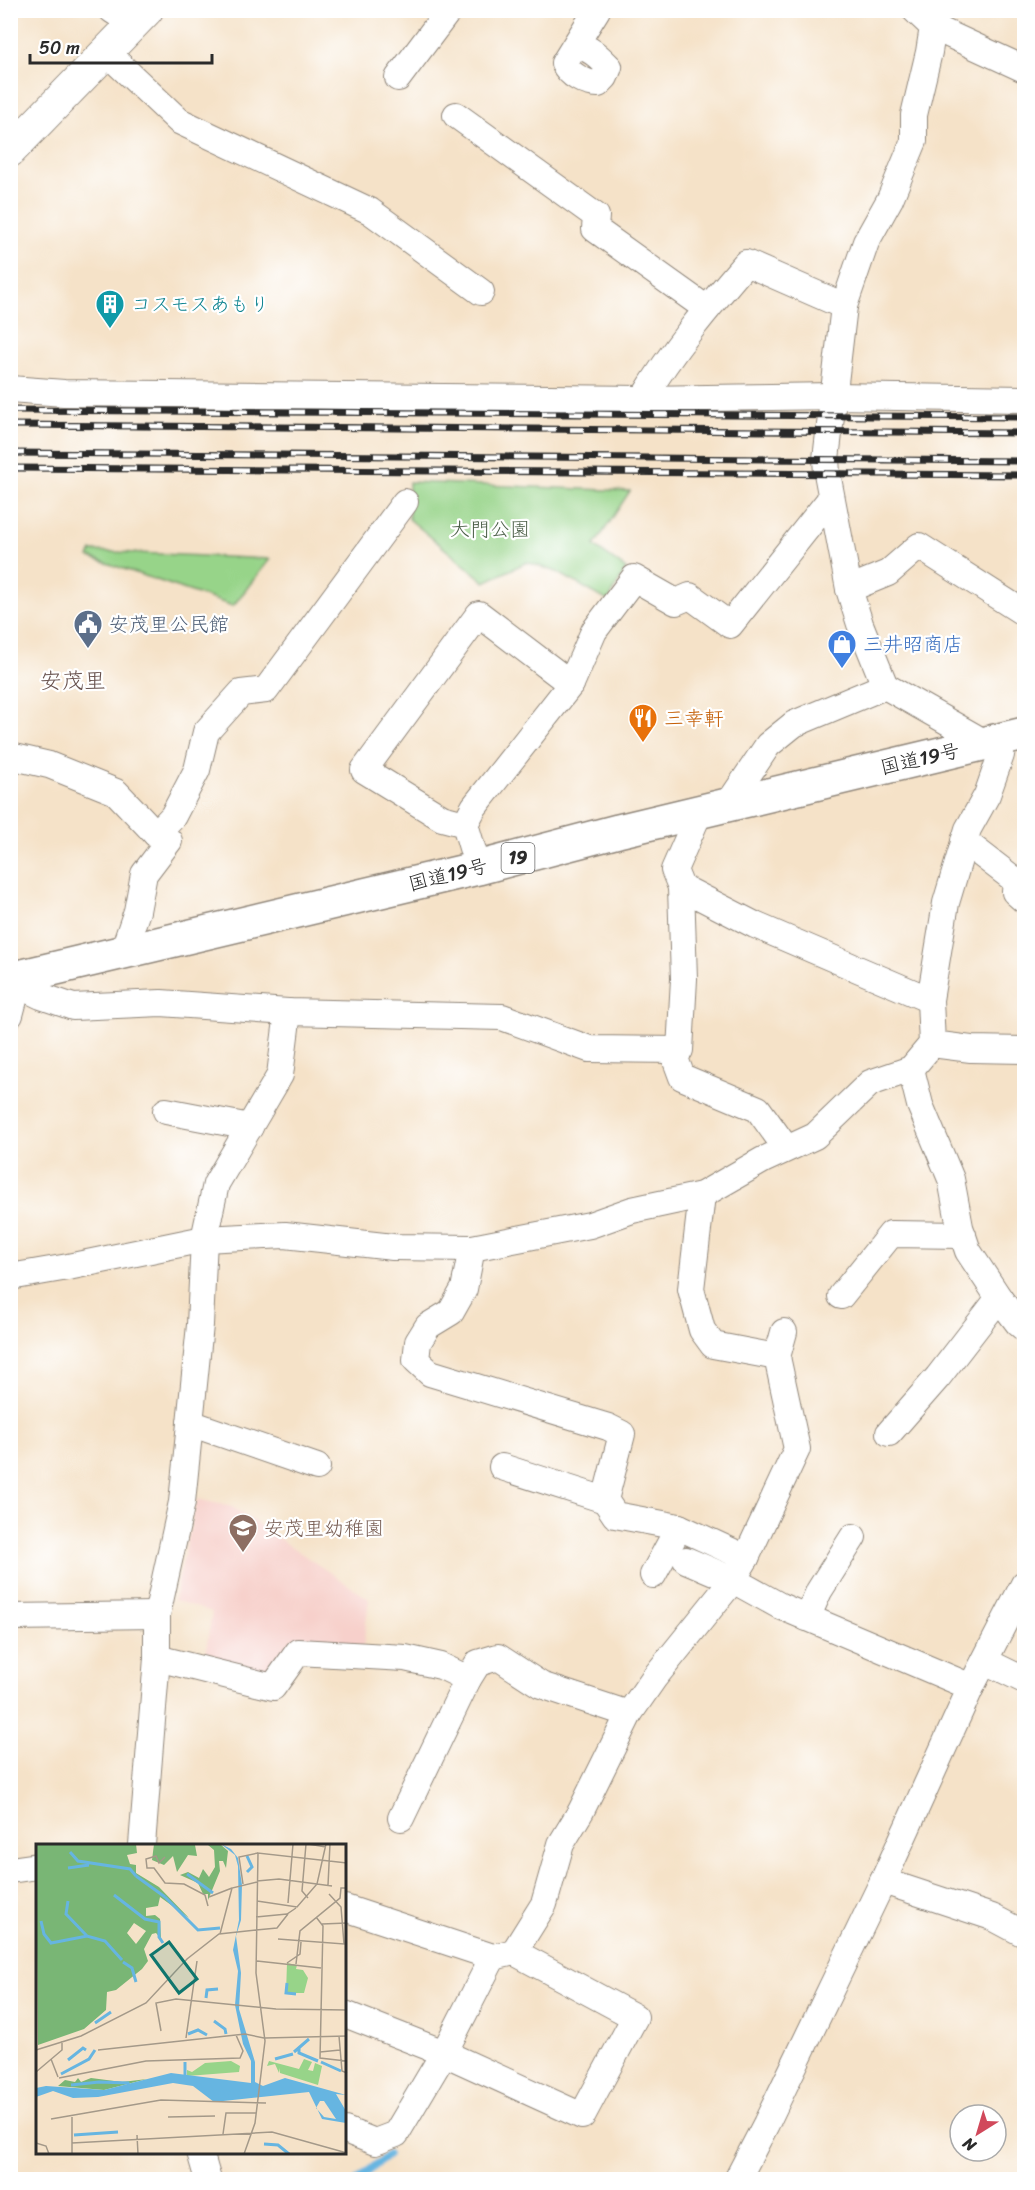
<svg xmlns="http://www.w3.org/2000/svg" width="1035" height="2190" font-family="Sriracha,'Klee One',sans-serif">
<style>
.built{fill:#f7d0cb}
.green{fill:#97d489;stroke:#61805a;stroke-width:1.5}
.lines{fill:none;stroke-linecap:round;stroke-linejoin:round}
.stream{stroke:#66b5e1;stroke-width:8}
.minor-casing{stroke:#90867a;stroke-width:28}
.tertiary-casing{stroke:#90867a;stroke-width:34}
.trunk-casing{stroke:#90867a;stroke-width:36}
.minor{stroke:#fff;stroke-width:26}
.tertiary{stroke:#fff;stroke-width:32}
.trunk{stroke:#fff;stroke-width:33}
.rail-casing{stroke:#2b2b2b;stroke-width:7}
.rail{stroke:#fff;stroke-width:4.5;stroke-dasharray:14;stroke-linecap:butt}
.labels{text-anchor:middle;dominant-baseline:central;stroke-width:4.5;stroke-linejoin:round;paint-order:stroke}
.shield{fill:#fff;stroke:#6b6b6b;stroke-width:1.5}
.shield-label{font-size:18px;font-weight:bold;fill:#2b2b2b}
.culture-label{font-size:20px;fill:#0d838f;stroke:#fff;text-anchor:start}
.park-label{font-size:20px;fill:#4b5e47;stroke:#fff}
.service-label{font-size:20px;fill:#4e5e75;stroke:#fff;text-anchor:start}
.shop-label{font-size:20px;fill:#366cbe;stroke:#fff;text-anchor:start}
.food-label{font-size:20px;fill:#c56008;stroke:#fff;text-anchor:start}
.street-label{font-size:20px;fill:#2b2b2b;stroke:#fff}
.education-label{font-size:20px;fill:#785e54;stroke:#fff;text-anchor:start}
.quarter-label{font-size:22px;fill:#68524e;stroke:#fff}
.inset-river{fill:none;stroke:#66b5e1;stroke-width:3}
.inset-road{fill:none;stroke:#a49989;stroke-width:1.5}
.view{fill:#0f766e;fill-opacity:0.15;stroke:#0f766e;stroke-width:3}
.inset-edge{fill:none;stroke:#2b2b2b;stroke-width:3}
</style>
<rect width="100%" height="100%" fill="#fff"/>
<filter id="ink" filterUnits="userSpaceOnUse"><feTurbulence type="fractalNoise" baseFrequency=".0167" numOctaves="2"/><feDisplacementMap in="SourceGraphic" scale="12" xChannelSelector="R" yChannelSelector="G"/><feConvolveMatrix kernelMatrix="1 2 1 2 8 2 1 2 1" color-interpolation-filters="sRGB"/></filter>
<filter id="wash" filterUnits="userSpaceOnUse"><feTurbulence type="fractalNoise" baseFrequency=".008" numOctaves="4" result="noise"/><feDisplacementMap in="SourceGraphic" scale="24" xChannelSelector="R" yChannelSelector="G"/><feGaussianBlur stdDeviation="1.35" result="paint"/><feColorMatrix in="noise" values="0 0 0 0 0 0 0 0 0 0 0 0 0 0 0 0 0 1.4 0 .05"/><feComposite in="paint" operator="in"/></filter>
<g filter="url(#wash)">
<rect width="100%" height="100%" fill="#f5e2c8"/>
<!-- built -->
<path class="built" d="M 197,1499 L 232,1507 L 369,1599 L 363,1648 L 294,1644 L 269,1680 L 204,1663 L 212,1612 L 174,1600 Z"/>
<!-- green -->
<g class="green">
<path d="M 409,482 L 630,491 L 594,546 L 626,569 L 608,601 L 557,572 L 527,562 L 485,582 L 409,519 Z"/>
<path d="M 92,551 L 270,559 L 233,606 L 89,557 Z"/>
</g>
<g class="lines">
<!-- stream -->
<path class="stream" d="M 358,2180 L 388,2155"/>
</g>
</g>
<g filter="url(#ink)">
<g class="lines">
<!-- minor casing -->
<g class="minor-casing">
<g id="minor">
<path d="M 112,10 L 133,24"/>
<path d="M 933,27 L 1024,69"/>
<path d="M 576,45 C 591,48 599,57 609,67 L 605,77 L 598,84 C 586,84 569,75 564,63 L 597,10"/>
<path d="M 107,53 L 179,121 L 370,211 L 481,292"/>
<path d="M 398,78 L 449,10"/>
<path d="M 456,115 L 596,216 L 595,229 L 707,309"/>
<path d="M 10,389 L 64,393 L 643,399 L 834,396 L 1024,399"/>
<path d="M 643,399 C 672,350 709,306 746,263 L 844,306"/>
<path d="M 849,589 L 888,573 L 919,546 L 1024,613"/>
<path d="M 571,684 L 594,631 L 634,578 L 676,602 L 690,596 L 730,625 L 831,498"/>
<path d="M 10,756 L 49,765 L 116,792 L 156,834 L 169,841 L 144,874 L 137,911 L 123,952"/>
<path d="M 727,806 L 768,745 L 794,724 L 885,686"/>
<path d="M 699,813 L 674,870 L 681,887 L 755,925 L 930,1000"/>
<path d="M 465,824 L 442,818 L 364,770 L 479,614 L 571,684 L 474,807 L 465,824 L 478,868"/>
<path d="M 156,834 L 173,816 L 197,770 L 206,732 L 241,693 L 266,690 L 405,502"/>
<path d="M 964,841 L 1016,881 L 1015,892 L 1024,900"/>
<path d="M 10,981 L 41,996 L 73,1007 L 161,1003 L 288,1012 L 502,1017 L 589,1049 L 680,1050 L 684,979 L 681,887"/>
<path d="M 10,988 L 14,1000 L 10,1015"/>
<path d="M 932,1044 L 971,1049 L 1024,1050"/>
<path d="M 672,1050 L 682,1077 L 758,1109 L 786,1148"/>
<path d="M 911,1069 L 920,1105 L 951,1179 L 960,1227 L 968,1251 L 999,1298 L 1018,1323 L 1024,1328"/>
<path d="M 166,1111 L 250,1127"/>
<path d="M 472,1248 L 464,1289 L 451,1312 L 428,1326 L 418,1342 L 416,1360 L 430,1373 L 608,1427 L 622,1434 L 605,1500 L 615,1515 L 679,1527 L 746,1558"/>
<path d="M 10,1277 L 68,1267 L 204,1239 L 285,1235 L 393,1247 L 472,1248 L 590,1225 L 632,1210 L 702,1195 L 763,1160 L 815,1136 L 870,1083 L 911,1069 L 932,1044 L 930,1000 L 946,903 L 968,829 L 987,795 L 1001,755 L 987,744 L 885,686 L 860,624 L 849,589 L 827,473 L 826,459 L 844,306 L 866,242 L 890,199 L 914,141 L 914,115 L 929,52 L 933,27 L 915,10"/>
<path d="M 841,1296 L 891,1234 L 963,1235"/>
<path d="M 777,1357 L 784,1332"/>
<path d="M 190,1423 L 317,1467"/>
<path d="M 889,1433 L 938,1377 L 999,1298"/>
<path d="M 502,1467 L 605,1500"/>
<path d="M 686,1560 L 733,1580 L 780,1606 L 971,1687"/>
<path d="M 653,1575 L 679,1527"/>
<path d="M 10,1617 L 157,1615"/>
<path d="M 807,1618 L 819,1591 L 853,1537"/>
<path d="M 157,1658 L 273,1687 L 298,1652 L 405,1658 L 441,1666 L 468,1679 L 478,1663 L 498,1657 L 541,1685 L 629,1714"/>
<path d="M 985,1661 L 1024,1680"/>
<path d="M 401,1818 L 468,1679"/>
<path d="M 142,1845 L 157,1658 L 157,1615 L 182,1502 L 200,1325 L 204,1239 L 216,1184 L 280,1075 L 288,1012"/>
<path d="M 10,1870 L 38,1866"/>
<path d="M 883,1881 L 992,1917 L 1024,1934"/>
<path d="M 345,1908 L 493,1957 L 514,1952 L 635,2017 L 582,2116 L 444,2053 L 345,2014"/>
<path d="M 514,1952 L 544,1904 L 561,1844 L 581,1811 L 629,1714 L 654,1678 L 733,1580 L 746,1558 L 797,1449 L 777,1357 L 713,1345 L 702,1330 L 691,1289 L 702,1195"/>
<path d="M 345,2130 L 375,2142 L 396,2134 L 444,2053 L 493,1957"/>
<path d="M 200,2152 L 208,2180"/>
<path d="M 737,2180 L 766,2124 L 883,1881 L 971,1687 L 1024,1584"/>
</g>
</g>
<!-- tertiary casing -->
<g class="tertiary-casing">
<path id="tertiary" d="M 10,151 L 147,10"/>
</g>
<!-- trunk casing -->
<g class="trunk-casing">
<path id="trunk" d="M 10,979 L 478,868 L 618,831 L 1024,734"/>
</g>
<!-- minor -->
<use href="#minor" class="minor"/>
<!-- tertiary -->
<use href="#tertiary" class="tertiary"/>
<!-- trunk -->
<use href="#trunk" class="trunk"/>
<!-- rail casing -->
<g class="rail-casing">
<g id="rail">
<path d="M 10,410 L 1024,417"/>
<path d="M 10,425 L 1024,433"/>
<path d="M 10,453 L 1024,461"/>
<path d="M 10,468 L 1024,475"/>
</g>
</g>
<!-- rail -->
<use href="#rail" class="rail"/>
</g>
</g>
<!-- icons -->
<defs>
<g id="building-pin" transform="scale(1.5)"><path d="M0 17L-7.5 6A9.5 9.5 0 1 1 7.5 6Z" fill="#0f9aa8" stroke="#fff"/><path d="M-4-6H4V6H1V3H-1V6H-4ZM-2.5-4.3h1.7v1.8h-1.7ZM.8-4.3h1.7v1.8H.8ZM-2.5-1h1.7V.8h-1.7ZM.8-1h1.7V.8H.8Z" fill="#fff"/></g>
<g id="civic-pin" transform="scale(1.5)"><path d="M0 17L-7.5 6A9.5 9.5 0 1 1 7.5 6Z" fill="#5c6f8a" stroke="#fff"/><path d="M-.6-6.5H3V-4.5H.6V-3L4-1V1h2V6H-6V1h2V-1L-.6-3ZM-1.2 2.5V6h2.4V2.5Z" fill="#fff"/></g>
<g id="shop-pin" transform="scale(1.5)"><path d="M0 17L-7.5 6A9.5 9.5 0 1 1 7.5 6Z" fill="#3f7fe0" stroke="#fff"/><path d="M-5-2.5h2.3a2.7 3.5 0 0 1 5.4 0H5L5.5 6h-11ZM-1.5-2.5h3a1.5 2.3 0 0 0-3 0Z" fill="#fff"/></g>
<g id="restaurant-pin" transform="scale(1.5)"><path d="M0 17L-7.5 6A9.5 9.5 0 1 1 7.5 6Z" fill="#e8710a" stroke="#fff"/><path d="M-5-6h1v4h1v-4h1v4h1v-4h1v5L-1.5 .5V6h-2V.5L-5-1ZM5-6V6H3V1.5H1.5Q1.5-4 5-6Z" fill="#fff"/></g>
<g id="school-pin" transform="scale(1.5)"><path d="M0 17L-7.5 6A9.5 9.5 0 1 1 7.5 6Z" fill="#8d6e63" stroke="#fff"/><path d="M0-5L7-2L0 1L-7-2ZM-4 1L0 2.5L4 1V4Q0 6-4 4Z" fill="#fff"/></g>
</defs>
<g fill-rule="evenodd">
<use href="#building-pin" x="110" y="304"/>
<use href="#civic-pin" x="88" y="624"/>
<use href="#shop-pin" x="842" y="644"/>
<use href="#restaurant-pin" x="643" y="718"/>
<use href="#school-pin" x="243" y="1528"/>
</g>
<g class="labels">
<!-- shield labels -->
<rect class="shield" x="501.5" y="843" width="33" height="30" rx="4.5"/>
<g class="shield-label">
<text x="518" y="858">19</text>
</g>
<!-- culture labels -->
<g class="culture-label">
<text x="131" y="304">コスモスあもり</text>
</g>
<!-- park labels -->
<g class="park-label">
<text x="490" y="529">大門公園</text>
</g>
<!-- service labels -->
<g class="service-label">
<text x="109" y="624">安茂里公民館</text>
</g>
<!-- shop labels -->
<g class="shop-label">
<text x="863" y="644">三井昭商店</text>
</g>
<!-- food labels -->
<g class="food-label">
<text x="664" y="718">三幸軒</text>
</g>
<!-- street labels -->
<g class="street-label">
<text transform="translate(920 759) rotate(-13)">国道19号</text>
<text transform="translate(448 875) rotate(-14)">国道19号</text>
</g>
<!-- education labels -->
<g class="education-label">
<text x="264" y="1528">安茂里幼稚園</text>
</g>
<!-- quarter labels -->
<g class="quarter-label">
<text x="73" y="680">安茂里</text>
</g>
</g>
<!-- overview -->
<g transform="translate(36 1844)">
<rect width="310" height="310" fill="#f5e2c8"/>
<path d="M 251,119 L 261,121 L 260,125 L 267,126 L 272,134 L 268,149 L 250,149 ZM 268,215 L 276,218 L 272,226 L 277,227 L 279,219 L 286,222 L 282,241 L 244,229 L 244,224 L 243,229 L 239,220 L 231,222 L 233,217 L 263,225 ZM 195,217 L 204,222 L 203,228 L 151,232 L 151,226 L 156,228 L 169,219 Z" fill="#97d489"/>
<path d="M 0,0 L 100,0 L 101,9 L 91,11 L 94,20 L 100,21 L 100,29 L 123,43 L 153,74 L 124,53 L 122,62 L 110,64 L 110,72 L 119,71 L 124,75 L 125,95 L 120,89 L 116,90 L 108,105 L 112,117 L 106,125 L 80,146 L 71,148 L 70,166 L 48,185 L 2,201 ZM 98,79 L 110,87 L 100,100 L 91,89 ZM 118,0 L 184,0 L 192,7 L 190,24 L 187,17 L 183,17 L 184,27 L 172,56 L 172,50 L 167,50 L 162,39 L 144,31 L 152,28 L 163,34 L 167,25 L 173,33 L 179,23 L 178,6 L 172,1 L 159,1 L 161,12 L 152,11 L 141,28 L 137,12 L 128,21 L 116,16 ZM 42,234 L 45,238 L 55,234 L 86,238 L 111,235 L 68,246 L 22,242 L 29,236 L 39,238 Z" fill="#79b675" fill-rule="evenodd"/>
<path d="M 185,0 L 195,5 L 202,14 L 206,41 L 205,76 L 200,92 L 205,129 L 203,165 L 219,218 L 219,238 L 227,242 L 249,234 L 310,251 L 300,250 L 310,267 L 310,279 L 286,275 L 273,248 L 178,258 L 157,242 L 137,239 L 62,253 L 37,254 L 17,247 L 0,253 L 0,244 L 10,242 L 68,246 L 135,229 L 215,239 L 215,217 L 207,200 L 199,161 L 202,127 L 197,106 L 203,76 L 202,22 L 199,11 ZM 284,257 L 288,257 L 300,275 L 288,273 L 280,264 Z" fill="#66b5e1" fill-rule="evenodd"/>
<path class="inset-river" d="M 34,8 L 42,17 L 94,25 L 100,32M 211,12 L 216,23 L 211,28M 32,24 L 53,21M 151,30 L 177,49M 100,32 L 129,53M 78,51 L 109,75 L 123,78 L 123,93 L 127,99M 129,53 L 162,86 L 184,84M 32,57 L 30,70 L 51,92M 5,77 L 8,90 L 15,99 L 51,92 L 69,97 L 86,116M 87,118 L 96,124 L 100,138M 251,139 L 250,149 L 260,150M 170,154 L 171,146 L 182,145M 178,177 L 189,185 L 190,190M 59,179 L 75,168M 152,190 L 162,186 L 171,191M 263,204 L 263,209 L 282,217M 258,208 L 273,195M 239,215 L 257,210M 32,216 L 47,204 L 50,206M 149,218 L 149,237M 285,218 L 305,227M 25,230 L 53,215 L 59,206M 35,241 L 63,238 L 92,239 L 93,243M 38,291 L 82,288M 228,300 L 242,301 L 253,310"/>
<path class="inset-road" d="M 270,0 L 266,47 L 272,54M 272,0 L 290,3M 129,13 L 123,19 L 120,12 L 110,15 L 111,24 L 118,24 L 129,39 L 148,40 L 169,51 L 172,62M 221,37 L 243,35 L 296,42M 207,40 L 203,13 L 222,9M 292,41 L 294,0M 173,53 L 196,44M 221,57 L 261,63 L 281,40 L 290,0M 252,59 L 257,0M 220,73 L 251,70 L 260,64M 280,73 L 287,82 L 284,214 L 310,217M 286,80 L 311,79M 220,86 L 241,84 L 252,70M 184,90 L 196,44 L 221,38M 242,95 L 308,100 L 305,63 L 293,50M 221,117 L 285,124M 251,119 L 264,110 L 265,98M 260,120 L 264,87 L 304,54 L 305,44 L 311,44M 125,187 L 120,159 L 140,155 L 240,165 L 311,166M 303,192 L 306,227 L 311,229M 150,194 L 161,117M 229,194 L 311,192M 0,206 L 45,192 L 110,159 L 151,115 L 183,90 L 220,86M 62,206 L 209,190 L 228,194M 284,208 L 304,206M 15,215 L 22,233M 0,228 L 26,206 L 26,197M 23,234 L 110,217 L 204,214 L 207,207 L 200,191M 36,273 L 36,310M 132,273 L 179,272M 15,275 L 125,256 L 230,259M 187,290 L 190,269 L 220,269M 101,291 L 102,310M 0,299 L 10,302 L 13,310M 36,299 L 236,288 L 311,309M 208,310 L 219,279 L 229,197 L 220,129 L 222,9 L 311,19"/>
<path class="view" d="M 133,98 L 161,135 L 143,149 L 115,111 Z"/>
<rect width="310" height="310" class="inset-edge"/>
</g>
<!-- margin -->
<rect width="1035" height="2190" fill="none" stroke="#fff" stroke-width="36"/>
<!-- north arrow -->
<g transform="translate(978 2133) rotate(217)"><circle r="28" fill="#ffffff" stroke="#aaaaaa" stroke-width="1.5"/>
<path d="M0-4.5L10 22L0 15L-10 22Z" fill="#d1495b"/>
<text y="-9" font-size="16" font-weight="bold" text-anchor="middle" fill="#2b2b2b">N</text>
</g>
<!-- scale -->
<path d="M30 54v9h182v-9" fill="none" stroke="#2b2b2b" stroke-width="3"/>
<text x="39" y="54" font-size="18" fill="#2b2b2b" stroke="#ffffff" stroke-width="4.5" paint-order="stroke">50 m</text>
</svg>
